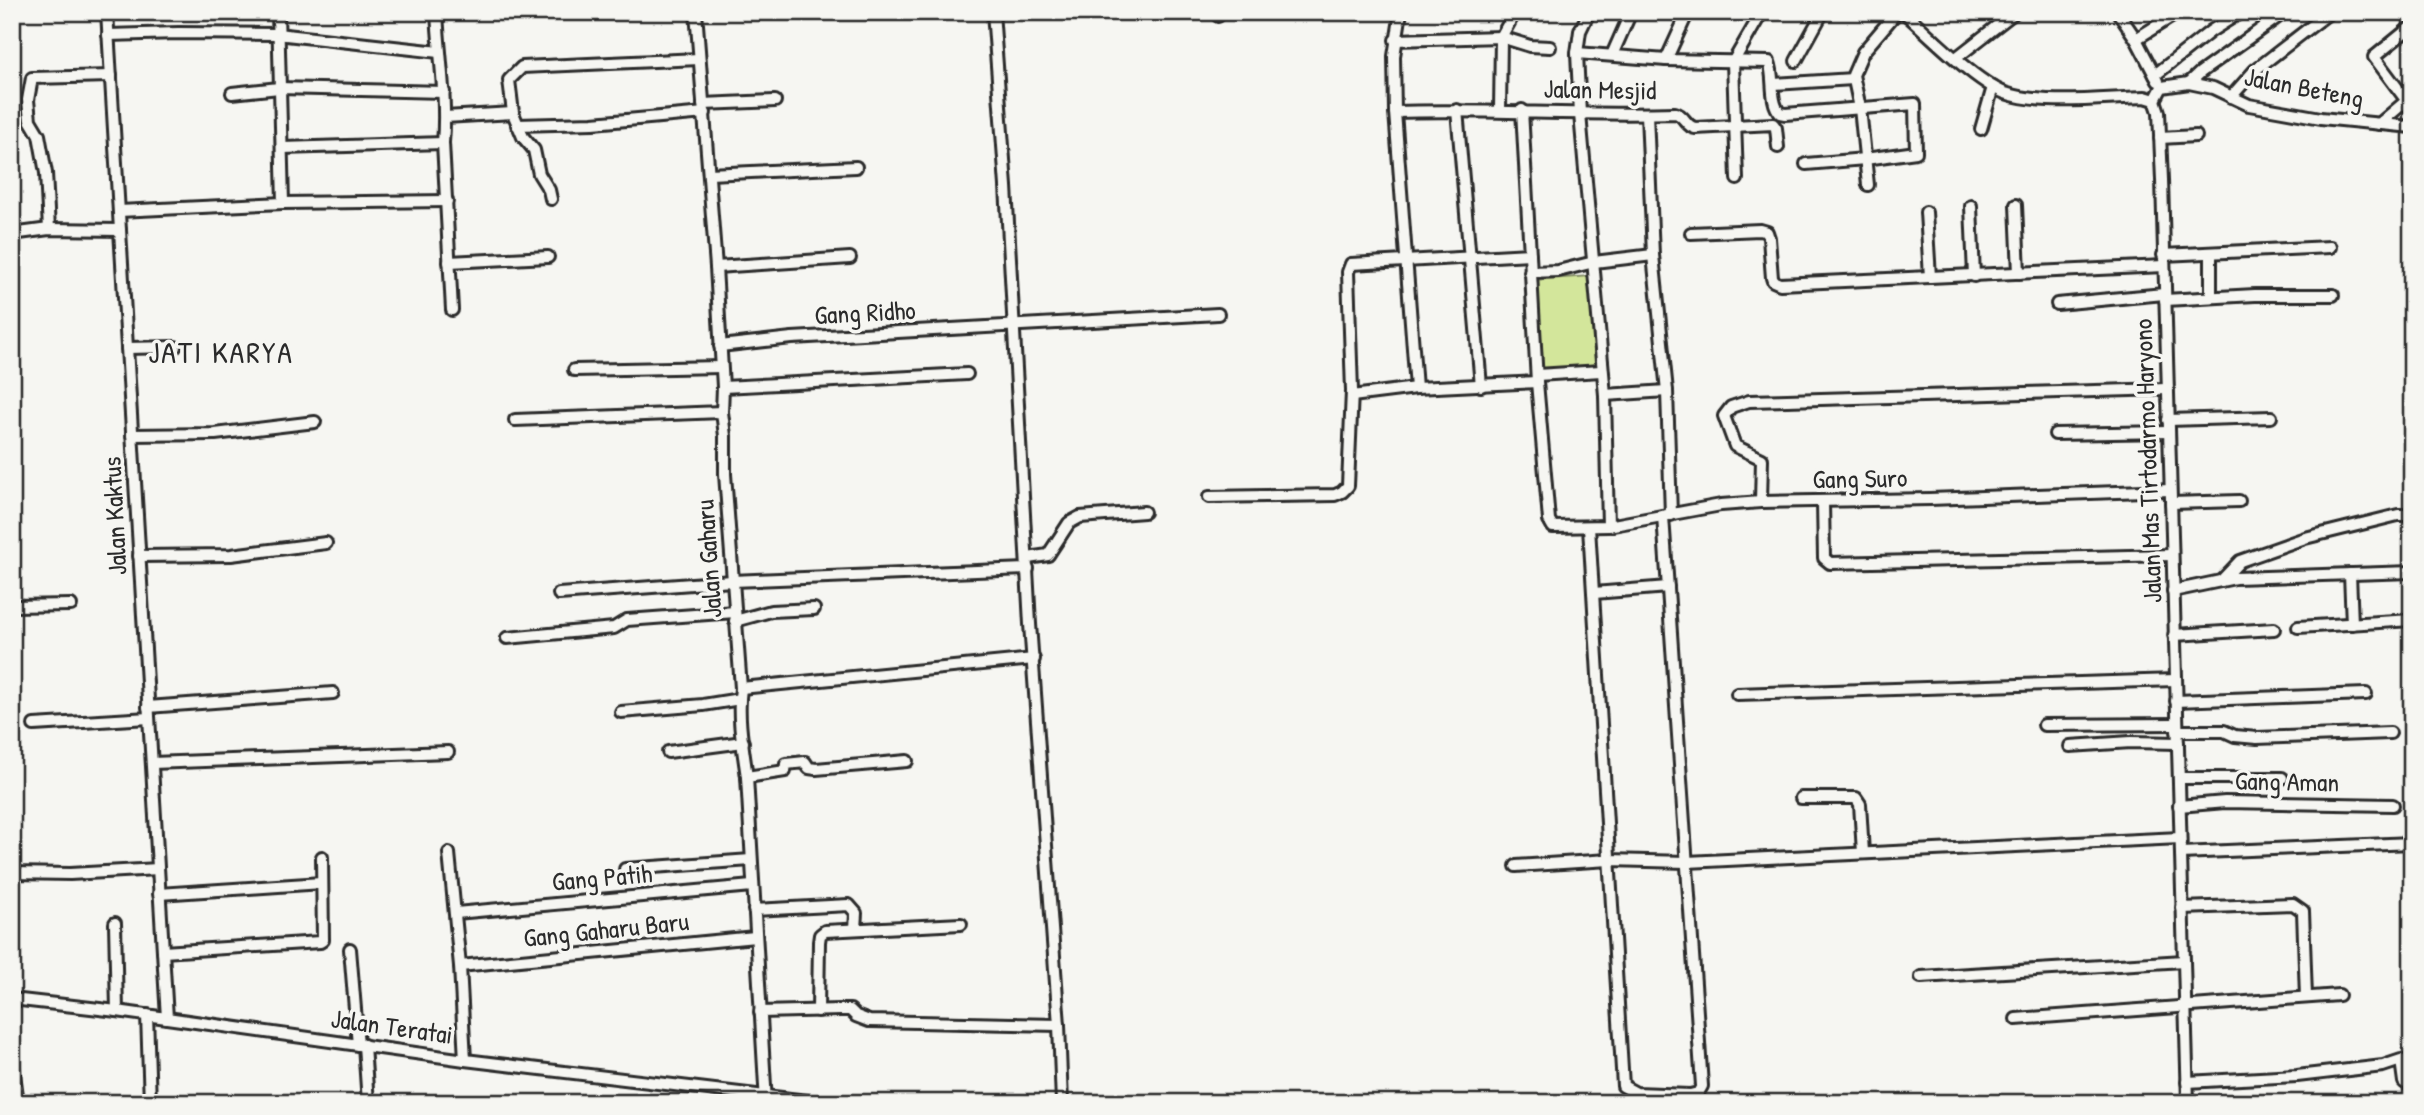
<svg xmlns="http://www.w3.org/2000/svg" width="2424" height="1115" font-family="'Patrick Hand',sans-serif">
<style>
.green{fill:#d3e69b;stroke:#7f8863;stroke-width:2}
.lines{fill:none;stroke-linecap:round;stroke-linejoin:round}
.minor-casing{stroke:#2b2b2b;stroke-width:16}
.minor{stroke:#f6f6f2;stroke-width:10}
.labels{text-anchor:middle;dominant-baseline:central;stroke-width:7;stroke-linejoin:round;paint-order:stroke}
.street-label{font-size:26px;fill:#2b2b2b;stroke:#f6f6f2}
.quarter-label{font-size:30px;letter-spacing:2px;fill:#2b2b2b;stroke:#f6f6f2}
</style>
<rect width="100%" height="100%" fill="#f6f6f2"/>
<filter id="ink" filterUnits="userSpaceOnUse"><feTurbulence type="fractalNoise" baseFrequency=".0143" numOctaves="2"/><feDisplacementMap in="SourceGraphic" scale="14" xChannelSelector="R" yChannelSelector="G"/><feConvolveMatrix kernelMatrix="1 2 1 2 8 2 1 2 1" color-interpolation-filters="sRGB"/></filter>
<g filter="url(#ink)">
<!-- green -->
<path class="green" d="M 1591,276 L 1597,367 L 1539,371 L 1532,280 Z"/>
<g class="lines">
<!-- minor casing -->
<g class="minor-casing">
<g id="minor">
<path d="M 107,12 L 167,1018"/>
<path d="M 278,12 L 283,203"/>
<path d="M 437,12 C 439,56 447,99 443,143 L 452,310"/>
<path d="M 696,12 L 716,267 L 723,387 L 722,412 L 725,436 L 725,474 L 741,688 C 737,717 743,748 747,777 L 766,1103"/>
<path d="M 993,12 L 1006,186 L 1030,624 L 1059,1025 L 1062,1103"/>
<path d="M 1401,12 L 1394,56 L 1395,112 L 1416,388"/>
<path d="M 1904,12 C 1928,34 1976,82 2005,93 C 2042,106 2104,98 2145,97 L 2155,100"/>
<path d="M 2119,14 L 2136,39 L 2158,81"/>
<path d="M 1218,16 L 1219,12"/>
<path d="M 108,35 L 178,33 L 277,34 L 439,52"/>
<path d="M 2136,39 L 2179,12"/>
<path d="M 1395,40 L 1501,37 L 1530,46 L 1550,47"/>
<path d="M 1577,53 L 1580,31 L 1589,12"/>
<path d="M 1612,55 L 1631,12"/>
<path d="M 1956,58 L 2015,12"/>
<path d="M 1666,60 L 1688,12"/>
<path d="M 1796,61 L 1823,12"/>
<path d="M 2155,75 L 2211,31 L 2241,12"/>
<path d="M 2189,83 L 2201,72 L 2285,12"/>
<path d="M 1774,84 L 1853,79"/>
<path d="M 232,93 L 279,88 L 444,92"/>
<path d="M 2231,97 L 2255,70 L 2330,12"/>
<path d="M 2155,100 L 2159,112 L 2162,180 L 2188,1103 L 2186,1103"/>
<path d="M 2155,100 L 2162,87 L 2189,83 L 2213,88 L 2249,105 L 2321,118 L 2412,127"/>
<path d="M 2407,101 L 2374,57 L 2412,26"/>
<path d="M 703,104 L 775,101"/>
<path d="M 1457,110 L 1481,386"/>
<path d="M 1500,110 L 1501,37 L 1515,12"/>
<path d="M 1522,110 L 1537,382 L 1549,520 L 1553,527 L 1608,526 L 1721,505 L 1761,502 L 1930,499 L 2170,490"/>
<path d="M 1395,112 C 1488,109 1581,116 1675,113 C 1685,115 1685,126 1695,128 L 1773,124 L 1776,128 L 1778,147"/>
<path d="M 513,113 L 509,80 L 522,67 L 699,59"/>
<path d="M 1647,114 L 1653,255 L 1667,391 L 1671,515"/>
<path d="M 445,117 L 513,113 L 523,137 L 534,150 L 539,174 L 549,190 L 551,199"/>
<path d="M 2379,124 L 2412,96"/>
<path d="M 517,125 L 593,123 L 705,113"/>
<path d="M 1981,129 L 1993,87"/>
<path d="M 2160,138 L 2196,136"/>
<path d="M 283,148 L 443,143"/>
<path d="M 709,174 L 856,167"/>
<path d="M 1737,179 L 1733,62 L 1762,12"/>
<path d="M 1868,185 L 1860,108 L 1853,75 L 1863,52 L 1897,12"/>
<path d="M 2016,205 L 2019,273"/>
<path d="M 1971,206 L 1974,276"/>
<path d="M 119,211 L 283,203 L 447,201"/>
<path d="M 1926,212 L 1930,277"/>
<path d="M 49,229 L 46,173 L 39,135 L 30,120 L 28,100 L 32,78 L 111,76"/>
<path d="M 1691,233 L 1760,230 L 1767,232 L 1769,238 L 1772,278 L 1773,281 L 1780,284 L 2164,266"/>
<path d="M 12,234 L 49,229 L 120,230"/>
<path d="M 2163,255 L 2330,247"/>
<path d="M 449,262 L 548,257"/>
<path d="M 716,267 L 850,258"/>
<path d="M 1530,272 L 1558,271 L 1594,262 L 1653,255"/>
<path d="M 2211,297 L 2211,253"/>
<path d="M 2165,300 L 2255,295 L 2333,295"/>
<path d="M 2057,304 L 2164,294"/>
<path d="M 720,346 L 792,338 L 1218,314"/>
<path d="M 127,348 L 175,347"/>
<path d="M 574,370 L 721,367"/>
<path d="M 1537,375 L 1601,371"/>
<path d="M 723,387 L 967,374"/>
<path d="M 1605,395 L 1667,391"/>
<path d="M 1352,396 L 1416,388 L 1537,382"/>
<path d="M 515,420 L 722,412"/>
<path d="M 2168,420 L 2271,417"/>
<path d="M 2055,434 L 2169,432"/>
<path d="M 132,435 L 215,434 L 315,422"/>
<path d="M 1209,497 L 1335,495 L 1342,492 L 1348,486 L 1352,391 L 1348,272 L 1351,264 L 1530,254"/>
<path d="M 1761,502 L 1762,459 L 1735,446 L 1724,416 L 1731,407 L 1749,401 L 2167,389"/>
<path d="M 1823,502 L 1824,558 L 1830,563 L 2172,555"/>
<path d="M 2171,503 L 2239,501"/>
<path d="M 1608,526 L 1605,395 L 1580,114 L 1577,53 L 1666,60 L 1769,62 C 1775,77 1769,101 1780,113 L 1785,114 L 1915,104 L 1916,152 L 1865,159 L 1806,164"/>
<path d="M 1589,527 L 1623,1086 L 1636,1093 L 1690,1095 L 1698,1093 L 1702,1086 L 1663,516"/>
<path d="M 139,556 L 231,555 L 326,543"/>
<path d="M 1028,558 L 1048,555 L 1069,523 L 1080,517 L 1144,512"/>
<path d="M 2350,574 L 2352,624"/>
<path d="M 2221,581 L 2240,561 L 2305,538 L 2398,515 L 2412,515"/>
<path d="M 2173,591 L 2235,578 L 2412,572"/>
<path d="M 1594,593 L 1668,587"/>
<path d="M 559,594 L 732,581 L 1028,569"/>
<path d="M 12,606 L 71,605"/>
<path d="M 735,621 L 771,611 L 814,609"/>
<path d="M 2298,627 L 2412,620"/>
<path d="M 2174,635 L 2274,629"/>
<path d="M 507,638 L 614,628 L 627,620 L 735,612"/>
<path d="M 741,688 L 1034,659"/>
<path d="M 1737,694 L 2176,680"/>
<path d="M 2176,701 L 2366,694"/>
<path d="M 148,707 L 333,693"/>
<path d="M 621,712 L 703,705 L 740,699"/>
<path d="M 34,725 L 149,718"/>
<path d="M 2044,725 L 2177,724"/>
<path d="M 2177,731 L 2224,731 L 2235,736 L 2257,738 L 2390,733"/>
<path d="M 2070,746 L 2131,742 L 2178,743"/>
<path d="M 668,752 L 743,742"/>
<path d="M 152,763 L 448,752"/>
<path d="M 747,777 L 785,771 L 786,764 L 805,762 L 809,768 L 816,769 L 907,761"/>
<path d="M 2179,778 L 2282,778"/>
<path d="M 1801,798 L 1856,798 L 1860,804 L 1863,853"/>
<path d="M 2179,806 L 2225,802 L 2393,805"/>
<path d="M 449,853 L 460,966 L 465,1060"/>
<path d="M 2181,853 L 2412,843"/>
<path d="M 1516,866 L 1609,860 L 1687,862 L 2180,838"/>
<path d="M 625,869 L 751,860"/>
<path d="M 12,873 L 70,874 L 158,869"/>
<path d="M 159,894 L 322,883"/>
<path d="M 2182,908 L 2293,904 L 2303,911 L 2306,997"/>
<path d="M 754,910 L 849,905 L 856,913 L 855,929"/>
<path d="M 456,913 L 752,886"/>
<path d="M 115,923 L 117,1011"/>
<path d="M 350,949 L 358,1045"/>
<path d="M 163,952 L 320,942 L 323,940 L 322,857"/>
<path d="M 460,966 L 755,937"/>
<path d="M 1921,977 L 2184,961"/>
<path d="M 12,999 L 117,1011 L 465,1060 L 824,1103"/>
<path d="M 818,1011 L 819,942 L 820,935 L 825,931 L 961,924"/>
<path d="M 760,1012 L 840,1010 L 850,1010 L 856,1016 L 869,1021 L 1059,1025"/>
<path d="M 147,1015 L 150,1103"/>
<path d="M 2016,1019 L 2339,995"/>
<path d="M 364,1045 L 368,1103"/>
<path d="M 12,1059 L 18,1103"/>
<path d="M 2187,1082 L 2297,1076 L 2383,1066 L 2401,1060 L 2404,1082 L 2412,1087"/>
</g>
</g>
<!-- minor -->
<use href="#minor" class="minor"/>
</g>
</g>
<g class="labels">
<!-- street labels -->
<g class="street-label">
<text transform="translate(2304 87) rotate(11)">Jalan Beteng</text>
<text transform="translate(1600 89) rotate(1)">Jalan Mesjid</text>
<text transform="translate(865 312) rotate(-3)">Gang Ridho</text>
<text transform="translate(2147 461) rotate(-92)">Jalan Mas Tirtodarmo Haryono</text>
<text transform="translate(1860 478) rotate(-1)">Gang Suro</text>
<text transform="translate(114 516) rotate(-93)">Jalan Kaktus</text>
<text transform="translate(708 559) rotate(-94)">Jalan Gaharu</text>
<text transform="translate(2287 781) rotate(1)">Gang Aman</text>
<text transform="translate(602 877) rotate(-5)">Gang Patih</text>
<text transform="translate(606 929) rotate(-6)">Gang Gaharu Baru</text>
<text transform="translate(392 1026) rotate(8)">Jalan Teratai</text>
</g>
<!-- quarter labels -->
<g class="quarter-label">
<text x="221" y="352">JATI KARYA</text>
</g>
</g>
<!-- margin -->
<rect width="2424" height="1115" fill="none" stroke="#f6f6f2" stroke-width="42"/>
<rect x="21" y="21" width="2382" height="1073" fill="none" stroke="#2b2b2b" stroke-width="2.5" filter="url(#ink)"/>
</svg>
